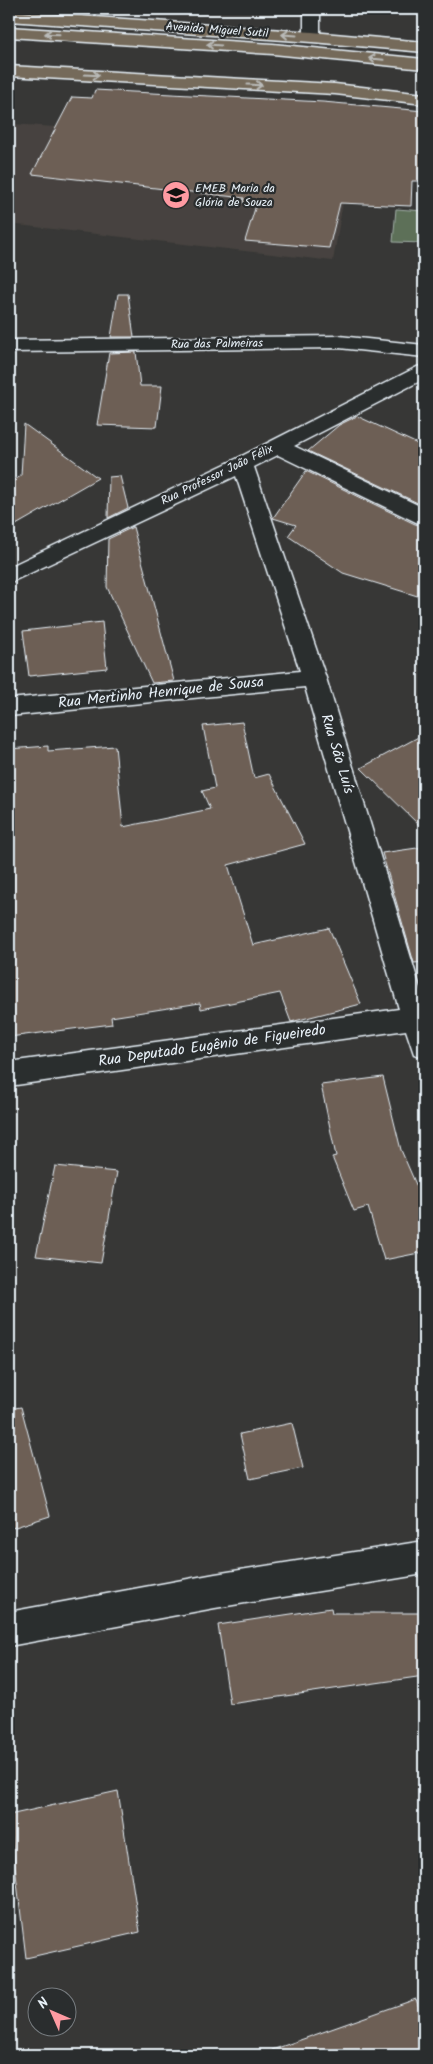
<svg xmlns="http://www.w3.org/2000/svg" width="433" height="2064" font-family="Kalam,sans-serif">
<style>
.built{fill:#47433f}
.green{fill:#5d6f59;stroke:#a2b0a8}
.building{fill:#6d5e54;stroke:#e8f1f8}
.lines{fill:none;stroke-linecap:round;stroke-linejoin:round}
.minor-casing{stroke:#e8f1f8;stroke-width:3}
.major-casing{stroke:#e8f1f8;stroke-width:3}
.highway-casing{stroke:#e8f1f8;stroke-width:3}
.minor{fill:#2a2d2e;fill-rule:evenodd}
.major{fill:#746a5a;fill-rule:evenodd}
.highway{fill:#746a5a;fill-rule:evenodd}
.oneway{stroke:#babbb9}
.labels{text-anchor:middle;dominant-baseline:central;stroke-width:4.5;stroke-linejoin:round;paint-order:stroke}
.far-street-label{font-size:12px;fill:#e8f1f8;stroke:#2a2d2e}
.far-poi-label{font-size:12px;fill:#e8f1f8;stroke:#2a2d2e;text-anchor:start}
.street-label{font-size:15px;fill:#e8f1f8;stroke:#2a2d2e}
</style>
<rect width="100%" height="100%" fill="#373736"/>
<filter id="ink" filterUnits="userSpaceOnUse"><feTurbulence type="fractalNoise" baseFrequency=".02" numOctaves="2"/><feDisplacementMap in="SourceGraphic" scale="10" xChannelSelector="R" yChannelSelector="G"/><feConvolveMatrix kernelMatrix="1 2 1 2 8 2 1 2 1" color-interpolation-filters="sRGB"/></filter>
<g filter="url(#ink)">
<!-- built -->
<path class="built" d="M 357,119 L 333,261 L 9,224 L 9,165 L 12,124 L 127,132 Z"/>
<!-- green -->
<path class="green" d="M 396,209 L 424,211 L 424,243 L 393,242 Z"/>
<!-- building -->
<g class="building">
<path d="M 95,90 L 323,102 L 424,111 L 424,181 L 412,181 L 411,206 L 340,203 L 329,248 L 245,241 L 256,205 L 243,203 L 244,198 L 32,174 L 72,97 L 92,98 Z"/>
<path d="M 118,294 L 128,294 L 134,337 L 111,337 Z"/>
<path d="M 136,352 L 140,386 L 162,386 L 157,427 L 97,425 L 109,353 Z"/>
<path d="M 357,416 L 424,447 L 424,506 L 308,451 L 339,425 Z"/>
<path d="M 24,424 L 98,478 L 9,529 L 9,483 L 21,476 Z"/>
<path d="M 306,471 L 415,524 L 424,526 L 424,598 L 343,573 L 288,536 L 296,525 L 273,518 Z"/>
<path d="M 120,476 L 128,508 L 108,518 L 109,477 Z"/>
<path d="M 133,527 L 174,681 L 152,683 L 107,587 L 108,539 Z"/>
<path d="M 102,622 L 107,668 L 29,676 L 23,631 Z"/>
<path d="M 242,722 L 254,778 L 269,774 L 305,844 L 228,865 L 253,945 L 329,928 L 361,1004 L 291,1022 L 280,993 L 201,1009 L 200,1003 L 111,1017 L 112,1024 L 9,1037 L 9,749 L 48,746 L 48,751 L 115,746 L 123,827 L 210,809 L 202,791 L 215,788 L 203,726 Z"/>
<path d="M 424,734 L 424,830 L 361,768 Z"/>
<path d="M 424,847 L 424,962 L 414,963 L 382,853 Z"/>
<path d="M 383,1077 L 401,1150 L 424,1203 L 424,1252 L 384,1260 L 368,1207 L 354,1211 L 332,1157 L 336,1156 L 321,1085 Z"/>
<path d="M 55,1166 L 117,1172 L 101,1263 L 36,1256 Z"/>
<path d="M 21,1407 L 50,1516 L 9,1529 L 9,1409 Z"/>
<path d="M 292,1423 L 303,1468 L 250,1479 L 240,1434 Z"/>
<path d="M 331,1608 L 332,1613 L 424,1613 L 424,1676 L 230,1704 L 218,1625 Z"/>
<path d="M 118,1791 L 140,1932 L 26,1958 L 9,1815 Z"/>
<path d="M 416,1999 L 424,2023 L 424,2055 L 273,2055 L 272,2050 Z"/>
</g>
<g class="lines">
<!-- minor casing -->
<g class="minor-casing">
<g id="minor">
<path d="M 9,9 L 18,9 L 15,19 L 9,21 Z"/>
<path d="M 304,9 L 320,9 L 320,37 L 318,40 L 306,40 L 304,37 Z"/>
<path d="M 339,336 L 424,345 L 424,357 L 339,348 L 9,352 L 9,340 Z"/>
<path d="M 424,365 L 424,379 L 294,446 L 424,508 L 424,524 L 416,522 L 278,455 L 254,467 L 326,678 L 424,1001 L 424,1057 L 414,1054 L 406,1030 L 9,1086 L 9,1062 L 399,1009 L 305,687 L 9,716 L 9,699 L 300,671 L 236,476 L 9,583 L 9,567 L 236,459 L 417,367 Z"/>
<path d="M 424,1541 L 424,1574 L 215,1608 L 9,1646 L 9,1612 L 215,1574 Z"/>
</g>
</g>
<!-- major casing -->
<g class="major-casing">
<g id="major">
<path d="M 9,11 L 312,32 L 424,42 L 424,52 L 312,42 L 9,21 Z"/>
<path d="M 9,66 L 335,84 L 424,94 L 424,104 L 335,94 L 9,76 Z"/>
</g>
</g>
<!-- highway casing -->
<g class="highway-casing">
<path id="highway" d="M 9,27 L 273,44 L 424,59 L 424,69 L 273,54 L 9,37 Z"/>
</g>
<!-- minor -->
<use href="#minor" class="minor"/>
<!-- major -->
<use href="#major" class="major"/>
<!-- highway -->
<use href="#highway" class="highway"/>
</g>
<!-- one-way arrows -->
<defs><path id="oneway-shaft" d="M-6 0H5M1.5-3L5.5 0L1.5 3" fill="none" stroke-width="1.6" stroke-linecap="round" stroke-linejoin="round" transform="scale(1.25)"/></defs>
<g class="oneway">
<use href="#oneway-shaft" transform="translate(52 34) rotate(-178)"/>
<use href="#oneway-shaft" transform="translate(289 35) rotate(-176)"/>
<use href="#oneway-shaft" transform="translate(214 45) rotate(-176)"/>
<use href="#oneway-shaft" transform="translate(376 59) rotate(-174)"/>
<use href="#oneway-shaft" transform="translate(92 75) rotate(3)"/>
<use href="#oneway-shaft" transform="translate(255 85) rotate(3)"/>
</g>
</g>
<!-- icons -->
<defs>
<g id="school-disc" transform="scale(1.4375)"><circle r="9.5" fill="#ff9aa2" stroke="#2a2d2e"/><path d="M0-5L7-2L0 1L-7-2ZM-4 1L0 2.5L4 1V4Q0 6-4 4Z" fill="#111"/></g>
</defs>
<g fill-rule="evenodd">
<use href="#school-disc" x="176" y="195"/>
</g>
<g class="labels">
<!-- far-street labels -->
<g class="far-street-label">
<text transform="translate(217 30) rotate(4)">Avenida Miguel Sutil</text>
<text transform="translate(217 344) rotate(-1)">Rua das Palmeiras</text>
<text transform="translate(217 475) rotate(-26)">Rua Professor João Félix</text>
</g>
<!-- far-poi labels -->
<g class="far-poi-label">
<text x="195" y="188">EMEB Maria da<tspan x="195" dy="14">Glória de Souza</tspan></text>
</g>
<!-- street labels -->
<g class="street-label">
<text transform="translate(161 693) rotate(-6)">Rua Mertinho Henrique de Sousa</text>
<text transform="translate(337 754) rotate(73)">Rua São Luís</text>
<text transform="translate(212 1046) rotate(-8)">Rua Deputado Eugênio de Figueiredo</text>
</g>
</g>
<!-- margin -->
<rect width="433" height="2064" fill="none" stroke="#2a2d2e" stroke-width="30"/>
<rect x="15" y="15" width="403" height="2034" fill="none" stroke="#e8f1f8" stroke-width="2" filter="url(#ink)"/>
<!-- north arrow -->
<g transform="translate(52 2012) rotate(315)"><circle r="24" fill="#2a2d2e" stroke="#767b7f"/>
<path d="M0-4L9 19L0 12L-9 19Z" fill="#ff9aa2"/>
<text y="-8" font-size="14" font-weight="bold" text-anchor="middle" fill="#e8f1f8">N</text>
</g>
</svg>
